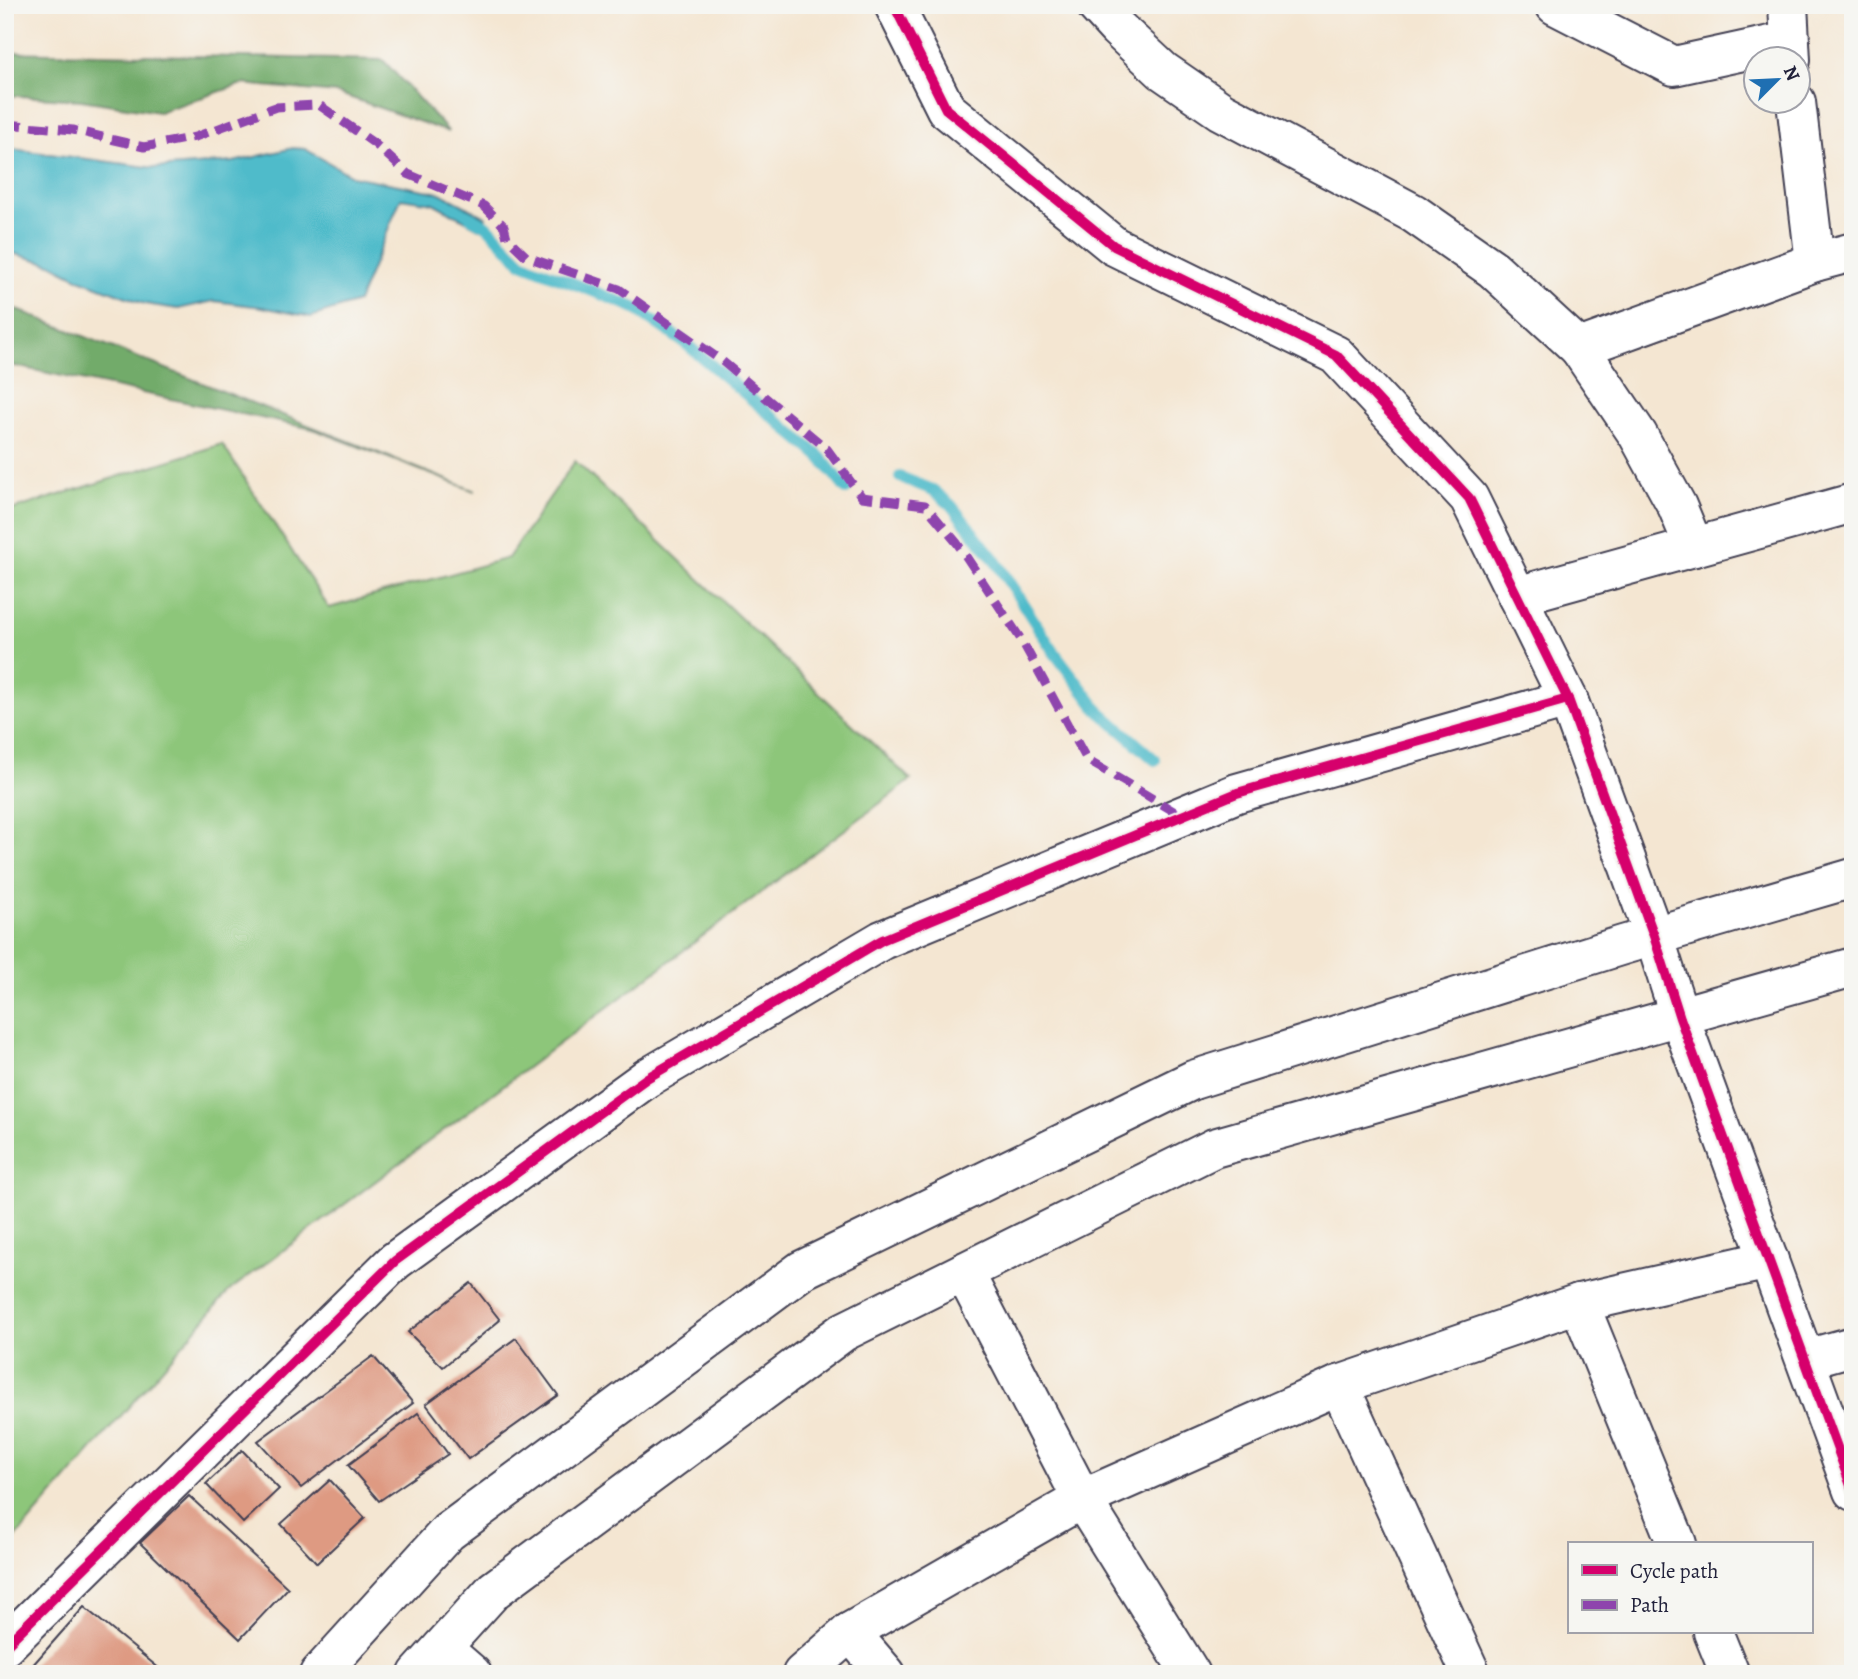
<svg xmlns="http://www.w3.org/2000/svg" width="1858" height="1679" font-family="Alegreya,serif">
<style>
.green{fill:#8dc67a;stroke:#58745a;stroke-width:2}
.forest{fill:#72ab6a;stroke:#4a6652;stroke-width:2}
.water{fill:#4fbbca;stroke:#386e82;stroke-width:2}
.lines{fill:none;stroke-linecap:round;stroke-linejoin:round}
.stream{stroke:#4fbbca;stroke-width:12}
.building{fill:#de9a82}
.minor-casing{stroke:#423f52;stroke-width:42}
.tertiary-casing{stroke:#423f52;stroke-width:42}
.minor{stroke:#fff;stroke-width:38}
.tertiary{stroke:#fff;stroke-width:38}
.quiet{stroke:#8e44ad;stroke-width:9;stroke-dasharray:18 9;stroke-linecap:butt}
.cycleway-casing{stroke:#f6f6f2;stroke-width:15}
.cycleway{stroke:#d6006c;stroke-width:10}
</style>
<rect width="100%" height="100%" fill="#f6f6f2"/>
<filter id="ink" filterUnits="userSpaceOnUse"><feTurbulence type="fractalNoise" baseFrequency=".0143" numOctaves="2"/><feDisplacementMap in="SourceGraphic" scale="14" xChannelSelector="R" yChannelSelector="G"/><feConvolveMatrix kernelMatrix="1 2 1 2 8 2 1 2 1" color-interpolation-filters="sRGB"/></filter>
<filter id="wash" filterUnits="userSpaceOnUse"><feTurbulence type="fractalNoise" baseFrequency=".00686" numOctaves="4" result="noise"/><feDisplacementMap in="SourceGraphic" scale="28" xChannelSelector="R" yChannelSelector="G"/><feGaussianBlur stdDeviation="1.57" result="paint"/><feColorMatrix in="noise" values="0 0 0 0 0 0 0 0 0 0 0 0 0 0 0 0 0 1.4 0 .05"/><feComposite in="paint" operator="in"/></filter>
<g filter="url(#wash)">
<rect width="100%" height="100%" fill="#f4e6d2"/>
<!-- green -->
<path class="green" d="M 222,444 L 329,608 L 508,558 L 575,461 L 911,780 L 229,1291 L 5,1550 L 5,512 Z"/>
<!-- forest -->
<g class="forest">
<path d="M 5,52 L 383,60 L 449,132 L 337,93 L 242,84 L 159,112 L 81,100 L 5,95 Z"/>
<path d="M 5,305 L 475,491 L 313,429 L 5,364 Z"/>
</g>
<!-- water -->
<path class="water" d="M 5,148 L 155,168 L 233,162 L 293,148 L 305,149 L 352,176 L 440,193 L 486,217 L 481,229 L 433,203 L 401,198 L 358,302 L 311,317 L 262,307 L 214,301 L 178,309 L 145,304 L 82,280 L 51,264 L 5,251 Z"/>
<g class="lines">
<!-- stream -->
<g class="stream">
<path d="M 470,217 L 488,227 L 522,263 L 633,307 L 685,343 L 820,457 L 846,489"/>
<path d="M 900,477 L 933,490 L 951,505 L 994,559 L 1054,652 L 1098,710 L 1155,760"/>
</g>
</g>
<g id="blocks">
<!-- building -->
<g class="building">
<path d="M 471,1283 L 500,1320 L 443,1367 L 408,1332 Z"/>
<path d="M 516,1338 L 558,1395 L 468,1459 L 426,1404 Z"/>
<path d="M 373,1356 L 413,1403 L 301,1488 L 258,1441 Z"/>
<path d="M 418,1413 L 448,1454 L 379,1501 L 348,1465 Z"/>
<path d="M 242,1450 L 279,1489 L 243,1523 L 206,1484 Z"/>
<path d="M 330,1480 L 365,1518 L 317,1563 L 281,1524 Z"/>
<path d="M 189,1496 L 288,1588 L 240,1639 L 140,1543 Z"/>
<path d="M 84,1607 L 166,1674 L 39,1674 L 31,1667 Z"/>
</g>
</g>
</g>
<g filter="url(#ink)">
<use href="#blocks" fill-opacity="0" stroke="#423f52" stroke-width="2"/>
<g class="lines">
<!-- minor casing -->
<g class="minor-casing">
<g id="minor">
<path d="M 1096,5 L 1117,28 L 1163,71 L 1221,111 L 1413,213 L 1493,269 L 1579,348"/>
<path d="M 1555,5 L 1674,66 L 1789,41"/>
<path d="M 1788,5 L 1791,60"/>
<path d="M 1796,102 L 1815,262"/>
<path d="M 1694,547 L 1677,506 L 1638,435 L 1579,348 L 1815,262 L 1853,252"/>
<path d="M 1517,596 L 1853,503"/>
<path d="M 964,1272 L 1082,1499 L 1191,1674"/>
<path d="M 1579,1303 L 1677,1544"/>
<path d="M 1806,1359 L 1853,1346"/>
<path d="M 1339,1385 L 1471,1674"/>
<path d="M 850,1632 L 886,1674"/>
<path d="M 1713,1632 L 1730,1674"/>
<path d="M 5,1646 L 395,1261 L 647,1078 L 882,940 L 1237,793 L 1568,699"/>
<path d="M 442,1648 L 472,1674"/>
<path d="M 802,1674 L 850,1632 L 1082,1499 L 1339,1385 L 1579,1303 L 1769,1260"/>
</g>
</g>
<!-- tertiary casing -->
<g class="tertiary-casing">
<g id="tertiary">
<path d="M 894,5 L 946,109 L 1114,246 L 1336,355 L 1469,498 L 1568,699 L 1654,936 L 1680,1018 L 1853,1491"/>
<path d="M 319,1674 L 448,1532 L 802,1270 L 1193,1080 L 1623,945 L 1853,878"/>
<path d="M 418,1674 L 494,1590 L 843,1332 L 1214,1148 L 1853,967"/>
</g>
</g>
<!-- minor -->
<use href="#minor" class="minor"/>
<!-- tertiary -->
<use href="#tertiary" class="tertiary"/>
<!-- quiet -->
<path class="quiet" d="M 5,124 L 73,130 L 144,147 L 195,137 L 276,107 L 319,105 L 375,144 L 408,174 L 484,206 L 504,226 L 507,238 L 527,257 L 619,289 L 722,361 L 827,449 L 862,497 L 925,505 L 957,543 L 1022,641 L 1087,760 L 1182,816"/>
<!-- cycleway casing -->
<g class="cycleway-casing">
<g id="cycleway">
<path d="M 894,5 L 946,109 L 1114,246 L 1336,355 L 1469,498 L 1568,699 L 1654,936 L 1680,1018 L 1853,1491"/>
<path d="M 5,1646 L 395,1261 L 647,1078 L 882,940 L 1237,793 L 1568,699"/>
</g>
</g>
<!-- cycleway -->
<use href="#cycleway" class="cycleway"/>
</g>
</g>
<!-- margin -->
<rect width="1858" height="1679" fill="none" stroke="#f6f6f2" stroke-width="28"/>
<!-- legend -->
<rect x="1568" y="1542" width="245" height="91" fill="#f6f6f2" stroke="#a1a1a9" stroke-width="2"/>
<rect x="1582" y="1565" width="35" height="10" fill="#d6006c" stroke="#a1a1a9" stroke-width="2"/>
<text x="1630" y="1578" font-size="21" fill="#22223b">Cycle path</text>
<rect x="1582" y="1600" width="35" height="10" fill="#8e44ad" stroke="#a1a1a9" stroke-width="2"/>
<text x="1630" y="1612" font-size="21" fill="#22223b">Path</text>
<!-- north arrow -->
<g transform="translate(1777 80) rotate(66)"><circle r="33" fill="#f6f6f2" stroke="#a1a1a9" stroke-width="2"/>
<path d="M0-5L12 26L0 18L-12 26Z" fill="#1f6fb2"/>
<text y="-10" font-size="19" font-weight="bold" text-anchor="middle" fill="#22223b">N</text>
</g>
</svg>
